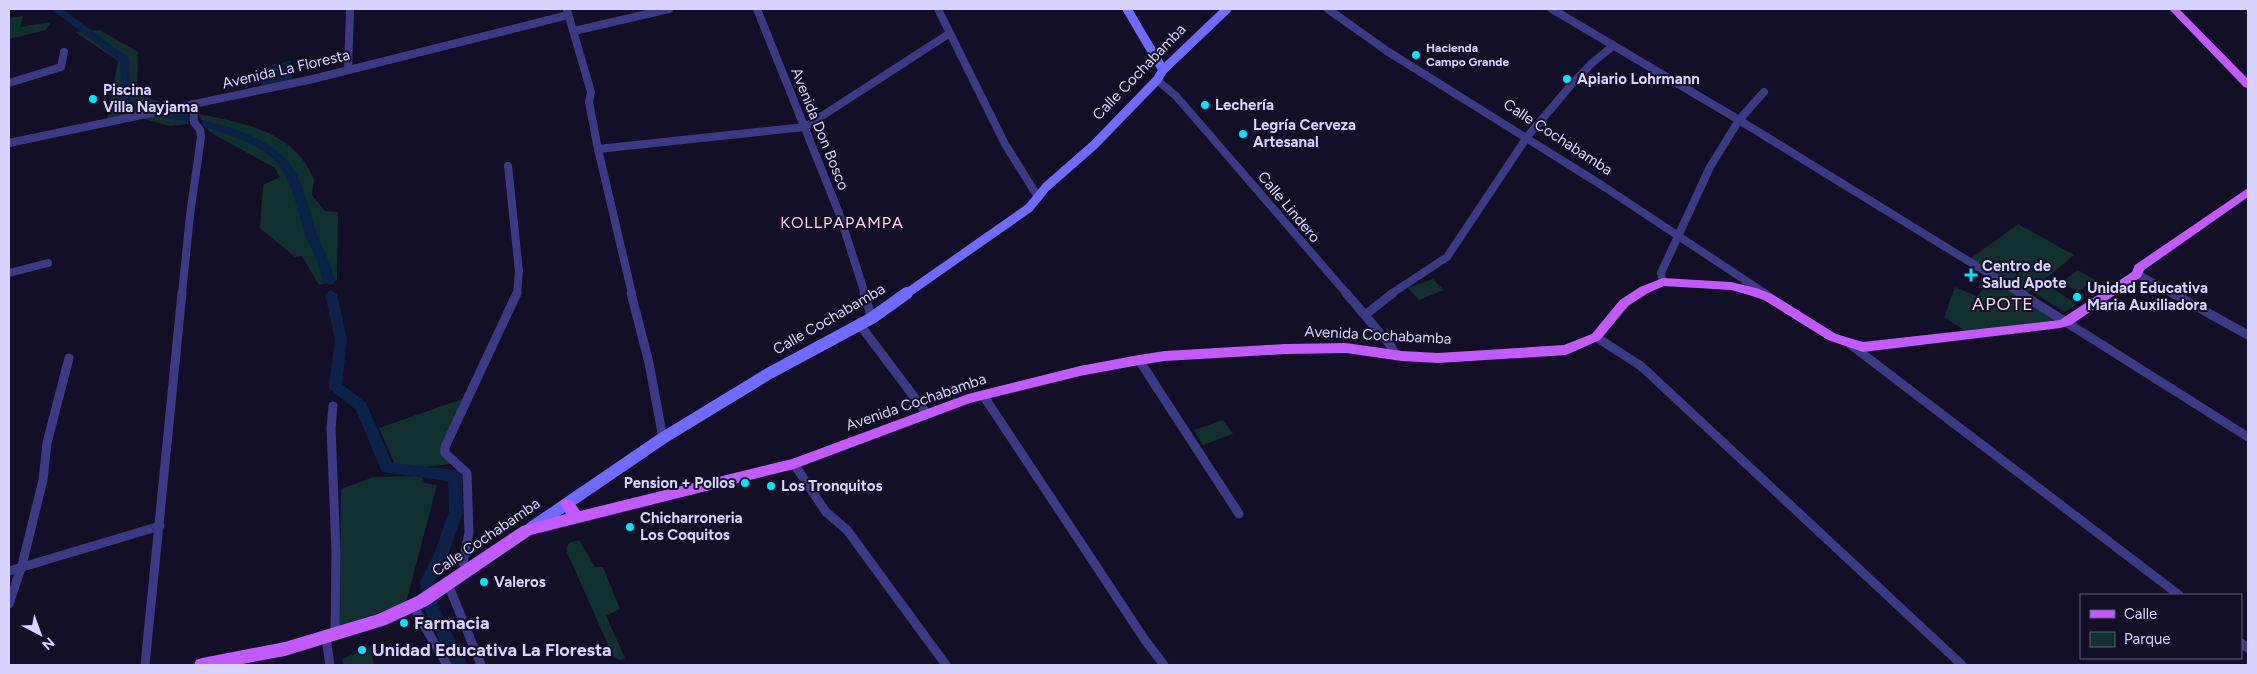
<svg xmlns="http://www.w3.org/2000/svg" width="2257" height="674" font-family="Figtree,sans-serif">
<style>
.green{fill:#12302f}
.water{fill:#0c2248}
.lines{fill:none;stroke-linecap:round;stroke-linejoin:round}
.river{fill:#0c2248;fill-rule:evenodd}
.street-far1{stroke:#3d3a85;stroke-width:8}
.street{stroke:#3d3a85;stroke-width:9}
.secondary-far1{stroke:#6f6bff;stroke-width:9}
.secondary{stroke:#6f6bff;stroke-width:12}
.primary{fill:#c25bff;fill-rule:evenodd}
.poi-dot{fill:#00e5ff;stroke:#130f26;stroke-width:2}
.labels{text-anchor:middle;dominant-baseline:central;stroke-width:4;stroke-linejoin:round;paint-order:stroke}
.far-poi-label{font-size:12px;font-weight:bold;fill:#d9d4ff;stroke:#130f26;text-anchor:start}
.street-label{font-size:15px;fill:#d9d4ff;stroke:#130f26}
.poi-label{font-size:15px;font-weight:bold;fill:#d9d4ff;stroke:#130f26;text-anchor:start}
.neighbourhood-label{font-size:16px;letter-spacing:1px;fill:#ffd6f0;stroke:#130f26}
.quarter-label{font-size:18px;letter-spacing:1px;fill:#ffd6f0;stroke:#130f26}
.near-poi-label{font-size:18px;font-weight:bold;fill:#d9d4ff;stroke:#130f26;text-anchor:start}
</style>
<rect width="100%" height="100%" fill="#130f26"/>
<!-- green -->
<g class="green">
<path d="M 23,16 L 20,27 L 51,22 L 46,30 L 9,39 L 9,18 Z"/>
<path d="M 100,30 L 138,52 L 137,94 L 173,106 L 107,120 L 118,61 L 75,32 Z"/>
<path d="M 177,110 L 188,113 L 188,124 L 170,126 L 141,118 Z"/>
<path d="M 198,114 C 236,121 286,130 307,166 C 309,170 313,175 314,180 C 314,184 312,190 312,195 L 325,211 L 338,212 L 337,280 L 319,285 L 302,256 L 295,257 L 260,228 L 263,185 L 280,177 L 275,168 L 215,135 L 209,131 Z"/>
<path d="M 2018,224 L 2074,255 L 2027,294 L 1970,259 Z"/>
<path d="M 2078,270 L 2095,280 L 2078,292 L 2062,282 Z"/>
<path d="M 1433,279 L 1444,290 L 1419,300 L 1408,288 Z"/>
<path d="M 1993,280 L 2060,320 L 1967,332 L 1944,317 L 1955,287 L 1977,296 Z"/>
<path d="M 2047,285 L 2077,304 L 2065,312 L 2034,293 Z"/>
<path d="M 465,398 L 441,448 L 451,464 L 424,467 L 395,465 L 379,428 Z"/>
<path d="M 1223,420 L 1233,434 L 1203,445 L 1194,430 Z"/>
<path d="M 417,476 L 423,478 L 424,483 L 437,485 L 406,603 L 340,626 L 341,489 L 374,477 Z"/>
<path d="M 579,540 L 595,567 L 603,567 L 620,609 L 606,616 L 625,658 L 621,660 L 614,658 L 566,550 L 569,543 Z"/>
<path d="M 371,647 L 374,665 L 343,665 L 342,659 Z"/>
</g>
<!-- water -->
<path class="water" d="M 291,60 L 292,80 L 261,87 L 262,68 Z"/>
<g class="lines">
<!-- river -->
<g class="river">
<path d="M 51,9 L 62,9 L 129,58 L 131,101 L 152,107 L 152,111 L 148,112 L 122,105 L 120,61 Z"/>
<path d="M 167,113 L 188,116 L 193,119 L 188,122 L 163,118 L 163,114 Z"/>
<path d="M 206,121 C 238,129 279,142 296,173 C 305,191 310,213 316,231 C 322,249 331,262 335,281 L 333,284 L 329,285 L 323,281 C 320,262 310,249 304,231 C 299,213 294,193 286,176 C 272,146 231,136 202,126 L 202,122 Z"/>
<path d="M 331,290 L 337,294 L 347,339 L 342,384 L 366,403 L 392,463 L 455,470 L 460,472 L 462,476 L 463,512 L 448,555 L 434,582 L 439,608 L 468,665 L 452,665 L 424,608 L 420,582 L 434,554 L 449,512 L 448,481 L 382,472 L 356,410 L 330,389 L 329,386 L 335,339 L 325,294 Z"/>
</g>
<!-- street-far1 -->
<g class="street-far1">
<path d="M 757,9 L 839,213 L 865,294"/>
<path d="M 938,9 L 1005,144 L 1038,197"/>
<path d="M 1328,9 L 1387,51 L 1603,186 L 1766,294"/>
<path d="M 1552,9 L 1739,120 L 2022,294"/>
<path d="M 567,10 L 591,92 L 589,102 L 598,149 L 632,294"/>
<path d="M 574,31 L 669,9"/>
<path d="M 348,70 L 350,9"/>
<path d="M 1157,80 L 1176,96 L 1347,294"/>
<path d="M 9,83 L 61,67 L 64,52"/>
<path d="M 9,143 L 313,79 L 568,15"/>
<path d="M 598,149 L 805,127 L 950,33"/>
<path d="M 508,166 L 519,271 L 517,294"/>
<path d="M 9,273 L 48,263"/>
<path d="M 2137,274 L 2174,294"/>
<path d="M 1663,282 L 1661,273 L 1710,167 L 1739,120 L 1764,92"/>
<path d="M 182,294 L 190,215 L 201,137 L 200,130 L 194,122 L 193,104"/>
<path d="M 1391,294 L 1447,257 L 1527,137 L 1572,84 L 1592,63 L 1613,46"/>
</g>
<!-- street -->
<g class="street">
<path d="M 631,293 L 649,363 L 663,438"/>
<path d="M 864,293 L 872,318"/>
<path d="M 1346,293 L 1391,346 L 1396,356"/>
<path d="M 1764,293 L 1768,296"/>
<path d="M 2020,293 L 2248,437"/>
<path d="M 2172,293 L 2248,335"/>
<path d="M 1365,315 L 1393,293"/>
<path d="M 860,325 L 927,414"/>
<path d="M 1596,337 L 1641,366 L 1962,665"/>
<path d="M 1851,345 L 2179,595"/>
<path d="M 1139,360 L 1239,514"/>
<path d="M 983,395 L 1145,640 L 1164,665"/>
<path d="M 333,406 L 331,428 L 336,552 L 335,635"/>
<path d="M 794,464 L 826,512 L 847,530 L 946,665"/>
<path d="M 468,570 L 463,562 L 469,533 L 467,473 L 445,453 L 445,447 L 517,293"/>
<path d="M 9,571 L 160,526"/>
<path d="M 448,584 L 481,665"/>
<path d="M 9,604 L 22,565 L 43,480 L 47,443 L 69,358"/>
<path d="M 413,606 L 447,665"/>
<path d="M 326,638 L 330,665"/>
<path d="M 2241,643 L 2248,648"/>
<path d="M 145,665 L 182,293"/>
</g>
<!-- secondary-far1 -->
<g class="secondary-far1">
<path d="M 1127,9 L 1163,70"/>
<path d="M 906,294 L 1029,208 L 1046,187 L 1094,145 L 1157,80 L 1163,70 L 1227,9"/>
</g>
<!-- secondary -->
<path class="secondary" d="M 531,528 L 663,438 L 768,374 L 872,318 L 907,293"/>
<!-- primary -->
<g class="primary">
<path d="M 2169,9 L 2179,9 L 2248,79 L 2248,88 L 2244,87 Z"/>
<path d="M 2248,188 L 2248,197 L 2144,270 L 2141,277 L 2071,325 L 2060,328 L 1863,352 L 1828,340 L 1764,300 L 1749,295 L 1731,290 L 1664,286 L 1648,293 L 1628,306 L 1600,340 L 1566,355 L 1438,363 L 1402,361 L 1346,353 L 1285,354 L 1165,361 L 1139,365 L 1080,376 L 970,403 L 794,469 L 531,535 L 427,606 L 386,625 L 285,656 L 237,665 L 194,665 L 196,660 L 202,658 L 285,642 L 378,614 L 417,596 L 522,526 L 566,514 L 560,504 L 562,500 C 572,497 575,504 580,511 L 792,459 L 968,394 L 1080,366 L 1139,355 L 1165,351 L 1285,344 L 1346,343 L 1402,351 L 1438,353 L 1564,345 L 1592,334 L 1620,300 L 1640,287 L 1663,278 L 1731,282 L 1756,288 L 1772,294 L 1836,334 L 1863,342 L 2060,320 L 2132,272 L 2135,265 Z"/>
</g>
</g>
<!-- markers -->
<g class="poi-dot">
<circle cx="1416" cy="55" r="5"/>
<circle cx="1567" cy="79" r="5"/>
<circle cx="93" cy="99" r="5"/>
<circle cx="1205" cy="105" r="5"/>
<circle cx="1243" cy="134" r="5"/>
<path d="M1968.5 267.5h5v5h5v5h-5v5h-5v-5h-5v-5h5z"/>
<circle cx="2077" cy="297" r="5"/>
<circle cx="745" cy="483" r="5"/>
<circle cx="771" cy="486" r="5"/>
<circle cx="630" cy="527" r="5"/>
<circle cx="484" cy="582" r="5"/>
<circle cx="404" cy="623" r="5"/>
<circle cx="362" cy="650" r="5"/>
</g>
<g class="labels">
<!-- far-poi labels -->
<g class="far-poi-label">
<text x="1426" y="48">Hacienda<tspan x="1426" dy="14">Campo Grande</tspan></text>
</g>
<!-- street labels -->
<g class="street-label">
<text transform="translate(286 69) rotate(-13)">Avenida La Floresta</text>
<text transform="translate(1139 72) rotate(-46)">Calle Cochabamba</text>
<text transform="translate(820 129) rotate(68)">Avenida Don Bosco</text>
<text transform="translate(1558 137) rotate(33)">Calle Cochabamba</text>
<text transform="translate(1289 207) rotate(50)">Calle Lindero</text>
<text transform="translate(829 319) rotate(-30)">Calle Cochabamba</text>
<text transform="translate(1378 335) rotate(3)">Avenida Cochabamba</text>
<text transform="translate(916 402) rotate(-19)">Avenida Cochabamba</text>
<text transform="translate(486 537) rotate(-34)">Calle Cochabamba</text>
</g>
<!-- poi labels -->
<g class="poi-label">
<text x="1577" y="79">Apiario Lohrmann</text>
<text x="103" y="90">Piscina<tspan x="103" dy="17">Villa Nayjama</tspan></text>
<text x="1215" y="105">Lechería</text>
<text x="1253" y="125">Legría Cerveza<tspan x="1253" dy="17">Artesanal</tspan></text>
<text x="1982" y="266">Centro de<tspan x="1982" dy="17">Salud Apote</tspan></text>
<text x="2087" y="288">Unidad Educativa<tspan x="2087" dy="17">Maria Auxiliadora</tspan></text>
<text x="735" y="483" text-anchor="end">Pension + Pollos</text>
<text x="781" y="486">Los Tronquitos</text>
<text x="640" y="518">Chicharroneria<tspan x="640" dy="17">Los Coquitos</tspan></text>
<text x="494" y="582">Valeros</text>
</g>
<!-- neighbourhood labels -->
<g class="neighbourhood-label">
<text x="842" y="222">KOLLPAPAMPA</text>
</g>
<!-- quarter labels -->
<g class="quarter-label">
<text x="2003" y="304">APOTE</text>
</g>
<!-- near-poi labels -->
<g class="near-poi-label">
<text x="414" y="623">Farmacia</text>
<text x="372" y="650">Unidad Educativa La Floresta</text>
</g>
</g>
<!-- border -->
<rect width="2257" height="674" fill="none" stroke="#d9d4ff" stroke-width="20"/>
<!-- legend -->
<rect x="2080" y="594" width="162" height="65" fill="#130f26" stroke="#625e7d"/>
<rect x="2090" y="610" width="25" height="8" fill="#c25bff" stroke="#625e7d"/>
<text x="2124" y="619" font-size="15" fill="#d9d4ff">Calle</text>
<rect x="2090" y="632" width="25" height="15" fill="#12302f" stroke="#625e7d"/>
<text x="2124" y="644" font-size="15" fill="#d9d4ff">Parque</text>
<!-- north arrow -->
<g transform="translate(40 634) rotate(139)" stroke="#130f26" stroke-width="4" paint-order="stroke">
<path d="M0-4L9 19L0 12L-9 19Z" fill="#d9d4ff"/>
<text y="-8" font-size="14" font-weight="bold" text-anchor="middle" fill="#d9d4ff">N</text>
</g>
</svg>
